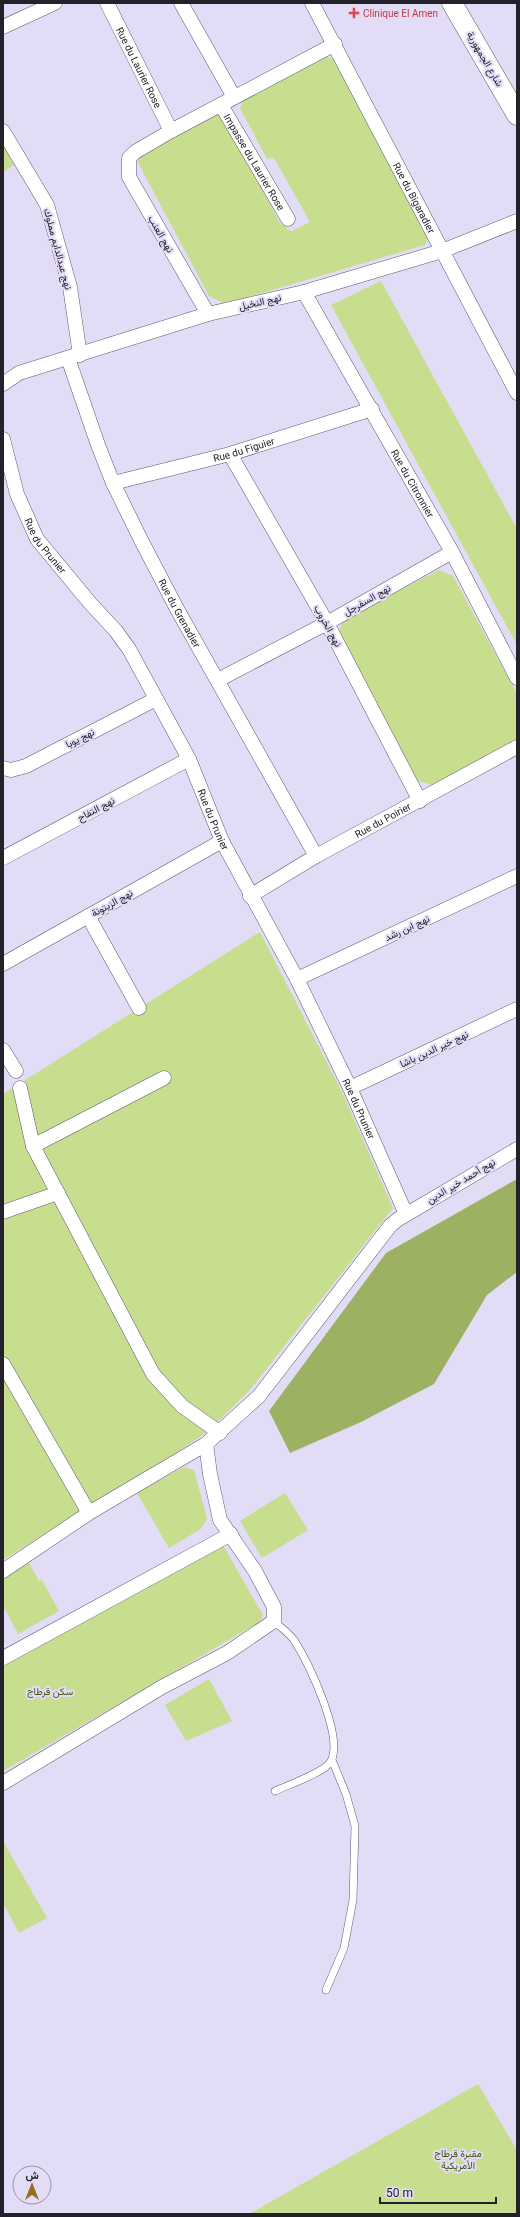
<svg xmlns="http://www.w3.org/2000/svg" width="520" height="2217" font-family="Roboto,Vazirmatn,sans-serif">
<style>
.green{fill:#c7de8e}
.forest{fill:#9cb262}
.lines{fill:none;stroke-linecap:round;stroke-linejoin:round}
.lane-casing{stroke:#5e586e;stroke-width:8}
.street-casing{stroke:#5e586e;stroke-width:15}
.secondary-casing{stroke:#5e586e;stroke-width:21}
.lane{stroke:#fff;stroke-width:7}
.street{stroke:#fff;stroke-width:14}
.secondary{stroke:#fff;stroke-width:20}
.health-dot{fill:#e0444e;stroke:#e3dcf6;stroke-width:1.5}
.labels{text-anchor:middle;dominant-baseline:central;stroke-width:4;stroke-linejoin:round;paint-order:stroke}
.health-label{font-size:10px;fill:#be3a42;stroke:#e3dcf6;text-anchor:start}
.street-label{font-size:10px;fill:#24212b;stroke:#e3dcf6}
.park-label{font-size:10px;fill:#47551b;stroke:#e3dcf6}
</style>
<rect width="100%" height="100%" fill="#e3dcf6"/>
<!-- green -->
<g class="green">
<path d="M 322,55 L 339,61 L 430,233 L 425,245 L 225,304 L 209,296 L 135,157 L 221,112 L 281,225 L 284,224 L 288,230 L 292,231 L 310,222 L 274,158 L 267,159 L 240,108 L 244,99 Z"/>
<path d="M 3,138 L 17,163 L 3,172 Z"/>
<path d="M 381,281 L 517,529 L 517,645 L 331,305 Z"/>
<path d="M 439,570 L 453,576 L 517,694 L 517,739 L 432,785 L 416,780 L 339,632 L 343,620 Z"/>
<path d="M 260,932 L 342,1092 L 393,1208 L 249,1391 L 207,1432 L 156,1466 L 3,1560 L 3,1094 Z"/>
<path d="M 184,1467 L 194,1470 L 207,1518 L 201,1529 L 169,1548 L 137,1493 Z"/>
<path d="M 285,1493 L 308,1530 L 262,1558 L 240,1521 Z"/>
<path d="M 217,1542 L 224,1547 L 263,1615 L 260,1622 L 3,1771 L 3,1666 Z"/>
<path d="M 28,1561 L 39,1581 L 42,1580 L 59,1611 L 18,1634 L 3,1606 L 3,1575 Z"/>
<path d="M 209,1679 L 232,1721 L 186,1741 L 165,1705 Z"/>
<path d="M 3,1841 L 47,1918 L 19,1933 L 3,1903 Z"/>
<path d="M 478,2084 L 517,2150 L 517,2214 L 249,2214 Z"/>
</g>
<!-- forest -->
<path class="forest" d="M 517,1179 L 517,1272 L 487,1295 L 434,1384 L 361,1422 L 290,1453 L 269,1411 L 386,1253 Z"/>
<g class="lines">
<!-- lane casing -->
<g class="lane-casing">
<g id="lane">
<path d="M 274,1621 C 280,1627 289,1633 294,1640 C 308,1662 344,1736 331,1761 C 326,1772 288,1785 275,1791"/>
<path d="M 326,1990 L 344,1948 L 353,1900 L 355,1826 L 346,1794 L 332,1760"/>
</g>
</g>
<!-- street casing -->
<g class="street-casing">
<g id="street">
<path id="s1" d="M 107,3 L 171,131"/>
<path d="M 181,3 L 234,97"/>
<path id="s2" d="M 312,3 L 517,393"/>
<path d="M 3,27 L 55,3"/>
<path id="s3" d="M 221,105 L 288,219"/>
<path d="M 3,131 L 47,205 L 70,287 L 80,355"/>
<path id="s4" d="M 304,292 L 452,552 L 517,678"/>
<path d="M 208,314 L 129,177 L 129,158 L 135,152 L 171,131 L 335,44"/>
<path id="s5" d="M 68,358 L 98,445 L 113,483 L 141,540 L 177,609 L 316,856"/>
<path d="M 3,384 L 19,373 L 208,314 L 304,292 L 442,251 L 517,221"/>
<path id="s6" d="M 3,439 L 17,494 L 37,539 L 90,603 L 116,631 L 129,649 L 189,759 L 222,841 L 297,979 L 350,1088 L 406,1214"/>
<path d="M 230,454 L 327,623 L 420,801"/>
<path id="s7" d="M 113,483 L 230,454 L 372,409"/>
<path d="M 218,680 L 327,623 L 452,552"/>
<path d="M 3,768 L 11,770 L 26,766 L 156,699"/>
<path d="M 3,858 L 189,759"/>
<path id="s8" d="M 250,896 L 316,856 L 517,747"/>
<path d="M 88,916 L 139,1008"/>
<path d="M 3,964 L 222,841"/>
<path d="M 297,979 L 517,876"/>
<path d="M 3,1050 L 16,1071"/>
<path d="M 20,1088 L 33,1146 L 153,1374 L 182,1406 L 220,1433"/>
<path d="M 350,1088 L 517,1009"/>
<path d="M 33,1146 L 164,1078"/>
<path d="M 3,1212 L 58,1193"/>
<path d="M 3,1364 L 89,1513"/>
<path d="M 3,1571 L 89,1513 L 206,1444 L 259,1396 L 390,1226 L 397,1220 L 517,1149"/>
<path d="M 3,1658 L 231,1534"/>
<path d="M 3,1783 L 162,1687 L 227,1653 L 274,1621 L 274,1607 L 255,1571 L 220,1520 L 210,1474 L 206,1444"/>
</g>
</g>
<!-- secondary casing -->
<g class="secondary-casing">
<path id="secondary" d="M 452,3 L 517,115"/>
</g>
<!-- lane -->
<use href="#lane" class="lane"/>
<!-- street -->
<use href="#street" class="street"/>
<!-- secondary -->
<use href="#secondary" class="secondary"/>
</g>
<!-- markers -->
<path class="health-dot" d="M352 7h4v4h4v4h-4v4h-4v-4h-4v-4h4z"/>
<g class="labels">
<!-- health labels -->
<g class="health-label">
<text x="363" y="13">Clinique El Amen</text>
</g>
<!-- street labels -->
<g class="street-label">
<text transform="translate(485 59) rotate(60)">شارع الجمهورية</text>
<text stroke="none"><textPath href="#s1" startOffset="72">Rue du Laurier Rose</textPath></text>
<text stroke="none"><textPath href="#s3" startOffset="66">Impasse du Laurier Rose</textPath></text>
<text stroke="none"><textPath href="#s2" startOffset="220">Rue du Bigaradier</textPath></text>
<text transform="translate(161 234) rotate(60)">نهج العنب</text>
<text transform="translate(58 249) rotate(75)">نهج عبدالدايم مملوك</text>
<text transform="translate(260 302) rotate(-13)">نهج النخيل</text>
<text stroke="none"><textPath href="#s7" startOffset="135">Rue du Figuier</textPath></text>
<text stroke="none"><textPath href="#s4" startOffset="220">Rue du Citronnier</textPath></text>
<text stroke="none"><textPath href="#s6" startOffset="116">Rue du Prunier</textPath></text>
<text transform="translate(367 600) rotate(-30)">نهج السفرجل</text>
<text stroke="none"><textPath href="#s5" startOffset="279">Rue du Grenadier</textPath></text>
<text transform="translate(328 626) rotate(61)">نهج الخروب</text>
<text transform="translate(80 738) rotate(-27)">نهج يوبا</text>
<text transform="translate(96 809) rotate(-28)">نهج التفاح</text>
<text stroke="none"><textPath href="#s6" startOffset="440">Rue du Prunier</textPath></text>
<text stroke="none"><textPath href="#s8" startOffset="153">Rue du Poirier</textPath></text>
<text transform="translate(112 903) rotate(-29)">نهج الزيتونة</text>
<text transform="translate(407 928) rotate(-25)">نهج ابن رشد</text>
<text transform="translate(434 1049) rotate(-25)">نهج خير الدين باشا</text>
<text stroke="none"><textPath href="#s6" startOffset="764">Rue du Prunier</textPath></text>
<text transform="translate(461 1181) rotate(-31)">نهج أحمد خير الدين</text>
</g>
<!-- park labels -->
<g class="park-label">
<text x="50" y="1691">سكن قرطاج</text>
<text x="458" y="2153">مقبرة قرطاج<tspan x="458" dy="12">الأمريكية</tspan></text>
</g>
</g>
<!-- border -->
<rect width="520" height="2217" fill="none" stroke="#24212b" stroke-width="8"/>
<!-- north arrow -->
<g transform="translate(32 2185)"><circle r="19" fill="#e3dcf6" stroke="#9791a5"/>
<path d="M0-3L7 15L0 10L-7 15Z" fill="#996e1c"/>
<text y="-6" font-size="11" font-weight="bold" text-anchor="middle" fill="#24212b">ش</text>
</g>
<!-- scale -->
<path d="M380 2197v6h116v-6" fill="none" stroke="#24212b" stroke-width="2"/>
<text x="386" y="2197" font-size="12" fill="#24212b" stroke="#e3dcf6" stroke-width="3" paint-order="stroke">50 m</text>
</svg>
